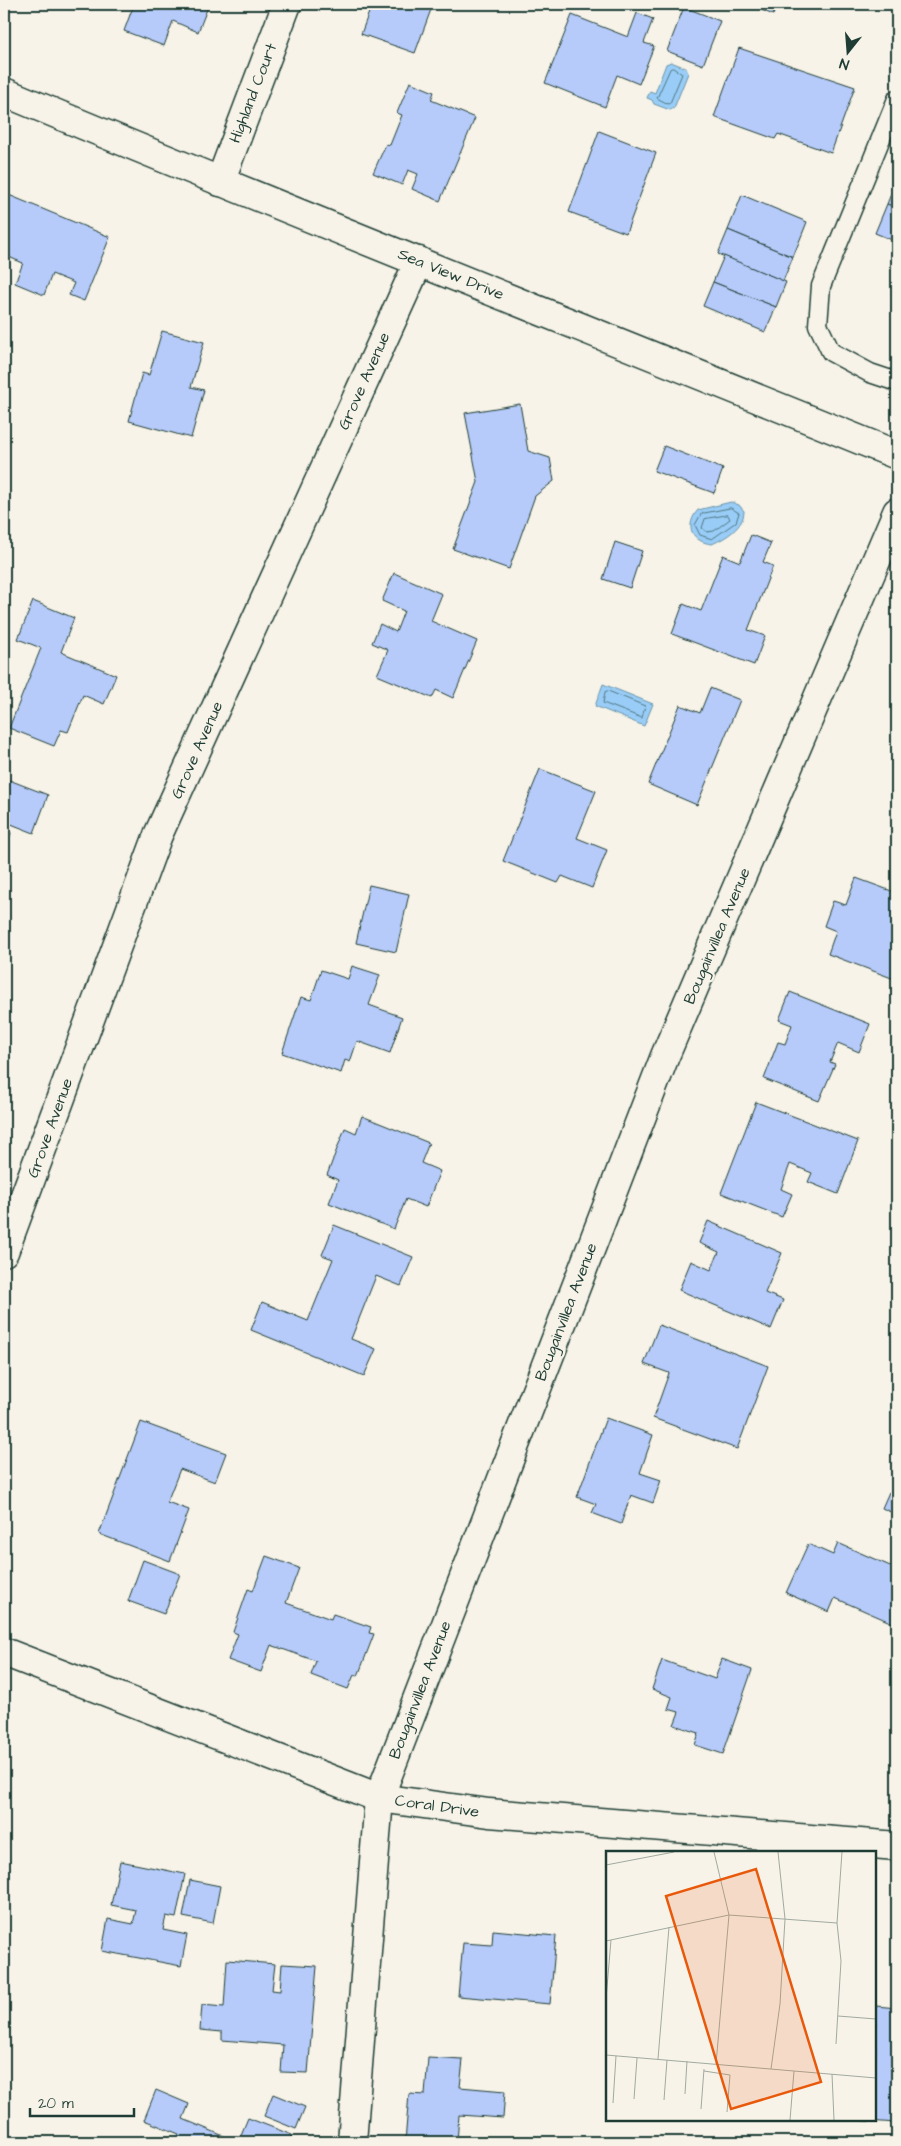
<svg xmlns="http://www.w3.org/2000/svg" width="901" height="2146" font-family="'Architects Daughter',sans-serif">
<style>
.water{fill:#99cdf7;stroke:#6893a9}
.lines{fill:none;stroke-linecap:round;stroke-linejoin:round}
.shore{stroke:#507782;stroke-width:1}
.building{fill:#b6cbfa;stroke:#1f3d34}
.lane-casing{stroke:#1f3d34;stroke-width:21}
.street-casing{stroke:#1f3d34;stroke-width:31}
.lane{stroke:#f7f3e8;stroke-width:18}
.street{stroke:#f7f3e8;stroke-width:28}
.labels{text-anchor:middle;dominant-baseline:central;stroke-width:4.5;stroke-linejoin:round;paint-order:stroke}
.street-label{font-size:16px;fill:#1f3d34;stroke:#f7f3e8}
.inset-road{fill:none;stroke:#a1aaa0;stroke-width:1}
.view{fill:#e8590c;fill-opacity:0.15;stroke:#e8590c;stroke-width:2.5}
.inset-edge{fill:none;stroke:#1f3d34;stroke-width:2.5}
</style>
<rect width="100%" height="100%" fill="#f7f3e8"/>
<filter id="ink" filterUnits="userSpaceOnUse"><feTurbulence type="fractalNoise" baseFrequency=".02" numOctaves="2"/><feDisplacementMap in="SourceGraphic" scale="10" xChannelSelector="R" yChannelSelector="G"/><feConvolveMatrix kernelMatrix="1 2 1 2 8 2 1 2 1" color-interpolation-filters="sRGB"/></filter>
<g filter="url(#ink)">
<!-- water -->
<g class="water">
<path d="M 671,62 L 686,68 L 688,73 L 674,108 L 670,110 L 654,104 L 652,100 L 647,98 L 650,91 L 655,93 L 666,64 Z"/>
<path d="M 731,502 L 739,505 L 744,511 C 744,527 726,538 712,544 C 692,542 684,526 698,510 Z"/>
<path d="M 603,684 L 653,704 L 644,726 L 595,706 Z"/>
</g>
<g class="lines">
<!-- shore -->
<g class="shore">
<path d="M 673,68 L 682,74 L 670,103 L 668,104 L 657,98 L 670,69 Z"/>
<path d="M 731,508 L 739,513 L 736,522 L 712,539 L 700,535 L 695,525 L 701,514 Z"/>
<path d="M 728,515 L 730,519 L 714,531 L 707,532 L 702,528 L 705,519 Z"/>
<path d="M 608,691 L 645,706 L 642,718 L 603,703 L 605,692 Z"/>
</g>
</g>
<!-- building -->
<g class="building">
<path d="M 134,4 L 209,4 L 198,32 L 173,21 L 164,46 L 124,31 Z"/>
<path d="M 372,4 L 433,4 L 415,53 L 361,34 Z"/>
<path d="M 748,4 L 778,4 L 773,15 Z"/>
<path d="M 684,7 L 720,21 L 703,65 L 667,51 Z"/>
<path d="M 637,13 L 653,19 L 644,43 L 654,46 L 639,84 L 617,75 L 605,107 L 545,83 L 572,15 L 628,37 Z"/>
<path d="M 739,48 L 855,87 L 831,153 L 778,134 L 775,139 L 714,117 Z"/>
<path d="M 410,82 L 434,92 L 431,100 L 475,118 L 440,201 L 412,189 L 418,174 L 408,170 L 402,185 L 373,173 L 386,144 L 390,145 L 402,115 L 397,113 Z"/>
<path d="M 599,131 L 656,153 L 626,233 L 569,212 Z"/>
<path d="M 896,181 L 897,182 L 897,208 L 887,204 Z"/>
<path d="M 4,193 L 110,237 L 84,301 L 69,295 L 74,283 L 52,274 L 44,295 L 15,283 L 23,263 L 4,255 Z"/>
<path d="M 742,195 L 807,222 L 793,257 L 728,230 Z"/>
<path d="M 887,204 L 897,208 L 897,242 L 875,233 Z"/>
<path d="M 728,230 L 793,257 L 783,281 L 718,254 Z"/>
<path d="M 724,256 L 786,282 L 776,307 L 713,282 Z"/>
<path d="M 713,282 L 776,307 L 765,332 L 703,306 Z"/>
<path d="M 162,331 L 204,342 L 191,387 L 204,390 L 191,438 L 129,421 L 142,373 L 149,375 Z"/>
<path d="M 520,404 L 528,451 L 550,458 L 554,481 L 535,496 L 509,569 L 453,549 L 478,482 L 465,413 Z"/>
<path d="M 664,446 L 723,469 L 714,493 L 654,471 Z"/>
<path d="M 751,535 L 771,543 L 763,562 L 773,566 L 748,630 L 765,636 L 754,665 L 672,634 L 683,604 L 701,611 L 723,555 L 740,562 Z"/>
<path d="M 615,542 L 642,551 L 630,588 L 603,579 Z"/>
<path d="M 394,573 L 442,594 L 431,621 L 477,641 L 453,698 L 436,690 L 432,698 L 377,675 L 388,650 L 372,643 L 380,624 L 396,632 L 404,611 L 382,601 Z"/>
<path d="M 33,601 L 74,618 L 61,652 L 116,675 L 104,704 L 83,695 L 68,732 L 61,730 L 54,746 L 9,728 L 41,648 L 18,639 Z"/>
<path d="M 710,688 L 740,700 L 697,805 L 648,784 L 680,705 L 700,713 Z"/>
<path d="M 540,769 L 596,791 L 577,838 L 607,850 L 592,888 L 562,876 L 558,883 L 503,861 Z"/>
<path d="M 4,778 L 48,795 L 34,833 L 6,822 L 4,828 Z"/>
<path d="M 4,830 L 11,833 L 4,853 Z"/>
<path d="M 856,878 L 897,893 L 897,980 L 828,954 L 836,931 L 824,926 L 833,901 L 846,905 Z"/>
<path d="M 369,885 L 409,894 L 396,952 L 356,943 Z"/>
<path d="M 352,966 L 380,975 L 369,1005 L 402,1017 L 390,1053 L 357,1041 L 350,1062 L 345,1060 L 341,1073 L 282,1053 L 301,997 L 311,1000 L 321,970 L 348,979 Z"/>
<path d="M 790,992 L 870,1024 L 859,1052 L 838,1043 L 830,1062 L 835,1064 L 819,1101 L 764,1079 L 778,1042 L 785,1044 L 792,1025 L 779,1020 Z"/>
<path d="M 756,1102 L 858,1141 L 838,1194 L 808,1182 L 812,1173 L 790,1164 L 781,1189 L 792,1194 L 782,1217 L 721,1193 Z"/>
<path d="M 362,1116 L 429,1143 L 421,1163 L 440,1171 L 426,1207 L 406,1199 L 394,1229 L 329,1203 L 338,1180 L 327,1175 L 345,1128 L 356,1133 Z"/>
<path d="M 708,1221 L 782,1253 L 765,1293 L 783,1300 L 771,1329 L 679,1290 L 691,1261 L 711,1270 L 719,1252 L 699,1243 Z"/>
<path d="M 334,1225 L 413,1257 L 401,1286 L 376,1276 L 351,1339 L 376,1349 L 364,1376 L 251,1330 L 262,1302 L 308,1321 L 333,1259 L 322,1255 Z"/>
<path d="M 659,1325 L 768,1366 L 737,1449 L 653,1418 L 669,1373 L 644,1364 Z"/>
<path d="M 606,1418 L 653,1435 L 640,1473 L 661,1480 L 653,1503 L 631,1495 L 621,1524 L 592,1513 L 596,1504 L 577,1497 Z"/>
<path d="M 141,1422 L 226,1453 L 215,1482 L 180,1469 L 167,1502 L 189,1510 L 170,1561 L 99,1534 Z"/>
<path d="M 889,1492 L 897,1495 L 897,1515 L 882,1508 Z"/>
<path d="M 838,1543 L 897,1569 L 897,1625 L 835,1598 L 829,1612 L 786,1593 L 808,1544 L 833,1555 Z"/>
<path d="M 266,1556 L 299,1568 L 286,1603 L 331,1619 L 333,1614 L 371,1627 L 369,1633 L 374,1634 L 358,1676 L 354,1675 L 348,1689 L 311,1675 L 316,1661 L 271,1645 L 261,1672 L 228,1660 L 238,1634 L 233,1632 L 248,1589 L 253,1591 Z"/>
<path d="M 143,1560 L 180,1574 L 164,1614 L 128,1601 Z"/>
<path d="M 722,1659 L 752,1670 L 723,1754 L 695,1745 L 699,1733 L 674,1725 L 679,1712 L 668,1709 L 672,1697 L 652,1689 L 662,1660 L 715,1679 Z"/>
<path d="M 120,1861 L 185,1874 L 176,1918 L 166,1916 L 163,1930 L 187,1935 L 181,1966 L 102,1951 L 108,1919 L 133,1924 L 136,1910 L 111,1905 Z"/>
<path d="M 190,1880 L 220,1886 L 213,1923 L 183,1917 Z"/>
<path d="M 493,1930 L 556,1936 L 550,2004 L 458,1996 L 463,1943 L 492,1945 Z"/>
<path d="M 227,1960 L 275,1964 L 272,1990 L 280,1991 L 282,1964 L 317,1966 L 308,2073 L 281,2072 L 283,2045 L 222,2040 L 222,2032 L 200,2030 L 202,2005 L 224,2007 Z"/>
<path d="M 876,2006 L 897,2008 L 897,2123 L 852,2120 L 875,2120 Z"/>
<path d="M 4,2025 L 10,2026 L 5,2049 L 4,2049 Z"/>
<path d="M 428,2058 L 463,2060 L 460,2087 L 505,2091 L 503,2118 L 459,2115 L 457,2142 L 405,2142 L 409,2094 L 425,2095 Z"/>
<path d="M 156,2090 L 189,2104 L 183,2119 L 238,2142 L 248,2118 L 292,2135 L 289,2142 L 176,2142 L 179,2134 L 144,2120 Z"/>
<path d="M 273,2094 L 305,2107 L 296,2129 L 264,2116 Z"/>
</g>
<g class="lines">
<!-- lane casing -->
<g class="lane-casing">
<path id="lane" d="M 897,99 L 821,286 L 818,325 L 831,352 L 870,373 L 897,382"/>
</g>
<!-- street casing -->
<g class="street-casing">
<g id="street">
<path d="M 4,92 C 300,216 600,334 897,455"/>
<path d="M 220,182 L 287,4"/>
<path d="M 4,1252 L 158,835 L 419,261"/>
<path d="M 4,1652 L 379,1798 L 489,1813 L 897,1846"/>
<path d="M 352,2142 L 379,1798 L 665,1056 L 897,512"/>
</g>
</g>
<!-- lane -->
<use href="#lane" class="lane"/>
<!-- street -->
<use href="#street" class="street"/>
</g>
</g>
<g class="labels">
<!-- street labels -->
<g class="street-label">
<text transform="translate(253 93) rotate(-69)">Highland Court</text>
<text transform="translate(451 274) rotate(22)">Sea View Drive</text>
<text transform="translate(364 381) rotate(-66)">Grove Avenue</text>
<text transform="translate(197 750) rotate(-66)">Grove Avenue</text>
<text transform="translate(717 936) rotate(-67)">Bougainvillea Avenue</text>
<text transform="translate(50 1128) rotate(-70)">Grove Avenue</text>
<text transform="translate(566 1312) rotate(-69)">Bougainvillea Avenue</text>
<text transform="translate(420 1690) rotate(-69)">Bougainvillea Avenue</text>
<text transform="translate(437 1806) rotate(8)">Coral Drive</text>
</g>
</g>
<!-- overview -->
<g transform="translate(606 1851)">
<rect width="270" height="270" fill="#f7f3e8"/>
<path class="inset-road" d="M 108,1 L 123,64 L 110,213M 0,14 L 68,1M 0,90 L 123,64 L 231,72M 0,148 L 5,89M 232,165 L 270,168M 230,193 L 235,110 L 231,72 L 236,1M 0,204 L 270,227M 52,208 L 63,76M 165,218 L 174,153 L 179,68 L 172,1M 98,220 L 124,224 L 121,261M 226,223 L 228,269M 79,243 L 81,210M 28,248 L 31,207M 58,249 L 61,209M 7,252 L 10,205M 95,258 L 98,218M 184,269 L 188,220"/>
<path class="view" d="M 150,18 L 215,231 L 125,258 L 60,45 Z"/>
<rect width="270" height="270" class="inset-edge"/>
</g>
<!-- margin -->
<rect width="901" height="2146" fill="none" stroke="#f7f3e8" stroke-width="20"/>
<rect x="10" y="10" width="881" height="2126" fill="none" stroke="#1f3d34" stroke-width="2" filter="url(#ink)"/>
<!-- north arrow -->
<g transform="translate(848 52) rotate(197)" stroke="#f7f3e8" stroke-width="4" paint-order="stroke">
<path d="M0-4L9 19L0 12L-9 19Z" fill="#1f3d34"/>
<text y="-8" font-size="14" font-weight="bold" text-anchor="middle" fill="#1f3d34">N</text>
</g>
<!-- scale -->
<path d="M30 2108v8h104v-8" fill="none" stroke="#1f3d34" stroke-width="2.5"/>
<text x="38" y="2108" font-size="15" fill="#1f3d34" stroke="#f7f3e8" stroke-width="4" paint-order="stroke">20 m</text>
</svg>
